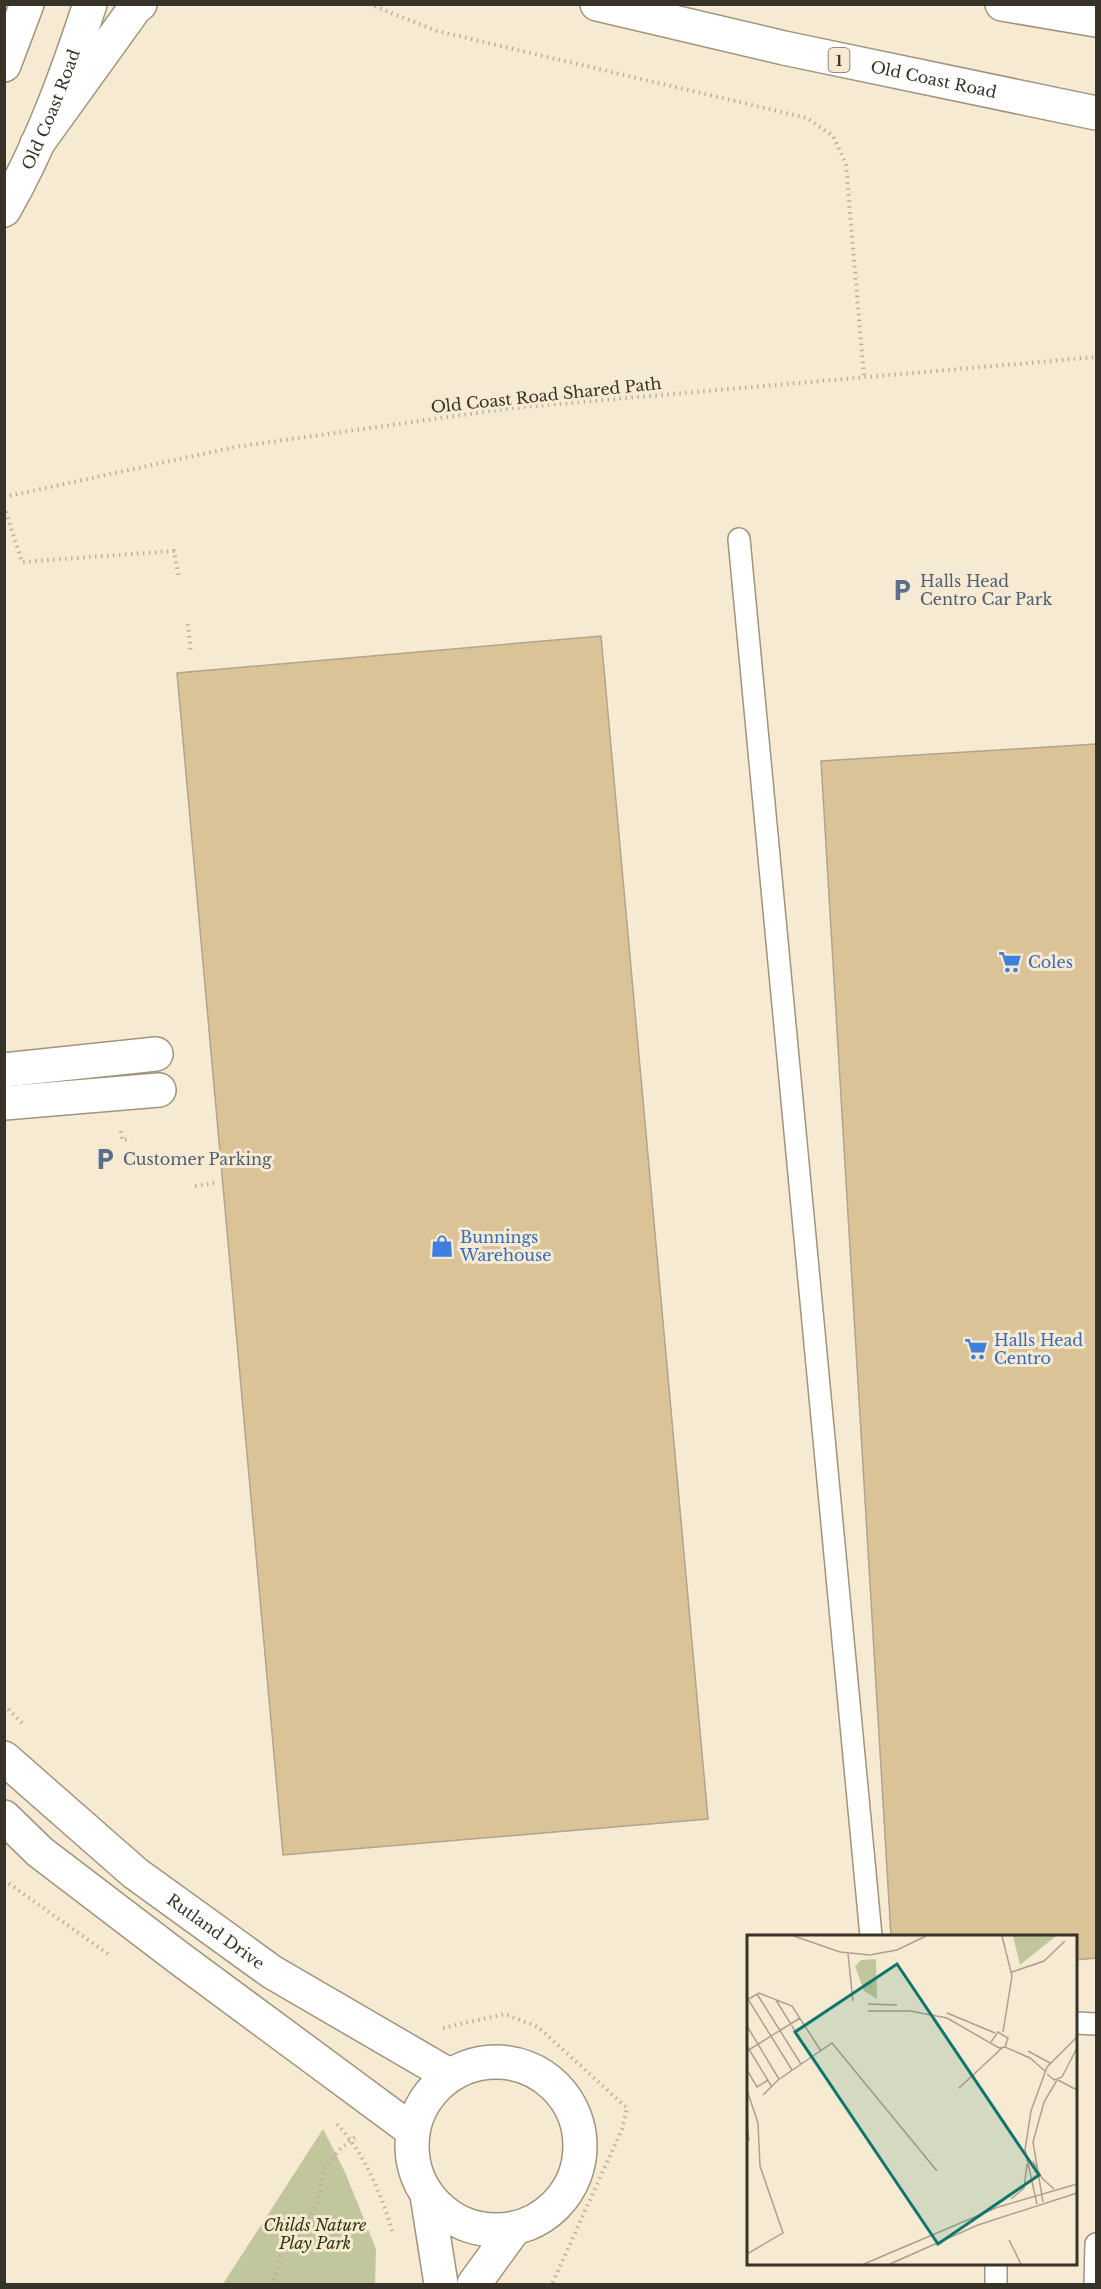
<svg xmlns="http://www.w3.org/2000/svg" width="1101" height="2289" font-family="'Libre Baskerville',serif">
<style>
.green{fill:#c1c69c}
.building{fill:#dac397;stroke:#b1a58e;stroke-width:1.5}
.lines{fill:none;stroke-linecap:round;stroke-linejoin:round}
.lane-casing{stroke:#a0947d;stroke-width:24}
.street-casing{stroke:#a0947d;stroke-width:36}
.primary-casing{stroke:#a0947d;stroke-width:36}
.highway-casing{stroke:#a0947d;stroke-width:36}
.path{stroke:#bbb09d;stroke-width:4;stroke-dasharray:1.5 4.5;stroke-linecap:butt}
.lane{stroke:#fff;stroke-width:21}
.street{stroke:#fff;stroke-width:33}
.primary{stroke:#fff;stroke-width:33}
.highway{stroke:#fff;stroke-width:33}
.labels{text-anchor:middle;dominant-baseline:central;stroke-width:6;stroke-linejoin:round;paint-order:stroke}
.shield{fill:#f7ead2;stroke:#716a5c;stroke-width:1.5}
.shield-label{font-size:15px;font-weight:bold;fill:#383329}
.street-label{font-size:16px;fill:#383329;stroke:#f7ead2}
.service-label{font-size:16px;fill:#4e5e75;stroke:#f7ead2;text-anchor:start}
.shop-label{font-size:16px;fill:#366cbe;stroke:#f7ead2;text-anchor:start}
.park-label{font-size:16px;font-style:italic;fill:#333510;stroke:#f7ead2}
.inset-road{fill:none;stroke:#aba18e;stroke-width:1.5}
.view{fill:#0f766e;fill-opacity:0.15;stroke:#0f766e;stroke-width:3}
.inset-edge{fill:none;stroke:#383329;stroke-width:3}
</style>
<rect width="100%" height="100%" fill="#f7ead2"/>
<!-- green -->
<path class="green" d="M 323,2129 L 345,2172 L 376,2249 L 375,2284 L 223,2284 Z"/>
<!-- building -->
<g class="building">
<path d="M 601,636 L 708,1819 L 283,1855 L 177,673 Z"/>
<path d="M 1096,744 L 1096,1958 L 1076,1960 L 1076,1936 L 891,1936 L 821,761 Z"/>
</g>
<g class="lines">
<!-- lane casing -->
<g class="lane-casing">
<g id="lane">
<path d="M 739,539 L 871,1936"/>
<path d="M 1076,2023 L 1096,2024"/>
<path d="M 996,2284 L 996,2264"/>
<path d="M 1095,2284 L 1096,2244"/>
</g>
</g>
<!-- street casing -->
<g class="street-casing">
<g id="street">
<path d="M 4,1070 L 156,1054"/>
<path d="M 4,1103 L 159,1090"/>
<path d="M 427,2195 L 441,2284"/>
<path d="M 474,2284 L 514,2229"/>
</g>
</g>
<!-- primary casing -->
<g class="primary-casing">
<g id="primary">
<path d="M 4,65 L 27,4"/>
<path id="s1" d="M 4,210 C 41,146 67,74 90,4"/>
<path id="s2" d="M 4,1758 L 135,1873 L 272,1972 L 449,2075"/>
<path d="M 4,1817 L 40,1852 L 179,1958 L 413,2131"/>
<circle cx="496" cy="2146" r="84"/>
</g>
</g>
<!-- highway casing -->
<g class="highway-casing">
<g id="highway">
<path id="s3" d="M 597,4 L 784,48 L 1096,113"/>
<path d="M 1002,4 L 1096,20"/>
<path d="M 37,144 L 135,8 L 140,4"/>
</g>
</g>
<!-- path -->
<g class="path">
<path d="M 369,4 L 437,31 L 807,118 L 833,136 L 846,164 L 864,377"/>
<path d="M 4,497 L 235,447 L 512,408 L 1096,357"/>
<path d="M 4,506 L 22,562 L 174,551 L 179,579"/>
<path d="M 188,624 L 191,653"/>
<path d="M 121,1131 L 122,1140 L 131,1139"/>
<path d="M 195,1186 L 215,1183"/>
<path d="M 4,1705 L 25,1726"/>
<path d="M 4,1880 L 108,1954"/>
<path d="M 443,2028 L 505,2014 L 538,2027 L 627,2108 L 622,2129 L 552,2284"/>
<path d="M 337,2124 C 364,2153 381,2192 392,2231"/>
<path d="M 279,2284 L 274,2279 L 283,2248 L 304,2226 L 318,2201 L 324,2169 L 342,2147 L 358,2135"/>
</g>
<!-- lane -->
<use href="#lane" class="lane"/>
<!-- street -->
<use href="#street" class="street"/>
<!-- primary -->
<use href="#primary" class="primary"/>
<!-- highway -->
<use href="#highway" class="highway"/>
</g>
<!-- icons -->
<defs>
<g id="parking-bare" transform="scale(1.8)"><path d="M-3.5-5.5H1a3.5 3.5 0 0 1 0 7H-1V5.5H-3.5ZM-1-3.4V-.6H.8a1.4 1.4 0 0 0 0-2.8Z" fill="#5c6f8a" stroke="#f7ead2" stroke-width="2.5" paint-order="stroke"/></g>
<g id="supermarket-bare" transform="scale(1.8)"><path d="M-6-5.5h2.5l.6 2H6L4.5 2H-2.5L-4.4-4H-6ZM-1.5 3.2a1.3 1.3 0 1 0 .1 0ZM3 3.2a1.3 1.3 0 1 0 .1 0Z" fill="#3f7fe0" stroke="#f7ead2" stroke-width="2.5" paint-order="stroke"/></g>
<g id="shop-bare" transform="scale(1.8)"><path d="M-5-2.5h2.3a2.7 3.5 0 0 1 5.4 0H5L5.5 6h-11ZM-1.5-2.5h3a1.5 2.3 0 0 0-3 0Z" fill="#3f7fe0" stroke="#f7ead2" stroke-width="2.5" paint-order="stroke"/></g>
</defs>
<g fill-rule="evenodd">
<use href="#parking-bare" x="902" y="590"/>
<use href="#supermarket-bare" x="1010" y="962"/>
<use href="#parking-bare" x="105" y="1159"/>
<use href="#shop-bare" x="442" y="1246"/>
<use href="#supermarket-bare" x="976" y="1349"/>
</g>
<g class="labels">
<!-- shield labels -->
<rect class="shield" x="828.5" y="48" width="21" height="24" rx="4.5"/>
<g class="shield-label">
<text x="839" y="60">1</text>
</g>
<!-- street labels -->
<g class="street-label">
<text stroke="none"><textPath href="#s3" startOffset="345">Old Coast Road</textPath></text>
<text stroke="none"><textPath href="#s1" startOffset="111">Old Coast Road</textPath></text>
<text transform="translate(546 395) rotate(-6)">Old Coast Road Shared Path</text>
<text stroke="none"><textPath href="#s2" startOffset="274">Rutland Drive</textPath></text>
</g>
<!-- service labels -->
<g class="service-label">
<text x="920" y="581">Halls Head<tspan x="920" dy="18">Centro Car Park</tspan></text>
<text x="123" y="1159">Customer Parking</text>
</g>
<!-- shop labels -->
<g class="shop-label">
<text x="1028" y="962">Coles</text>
<text x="460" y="1237">Bunnings<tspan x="460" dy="18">Warehouse</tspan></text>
<text x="994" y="1340">Halls Head<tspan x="994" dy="18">Centro</tspan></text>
</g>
<!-- park labels -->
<g class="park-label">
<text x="315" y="2225">Childs Nature<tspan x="315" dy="18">Play Park</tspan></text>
</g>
</g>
<!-- overview -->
<g transform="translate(747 1935)">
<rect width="330" height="330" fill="#f7ead2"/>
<path d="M 266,1 L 309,1 L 273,30 ZM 129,24 L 130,64 L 117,56 L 108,31 L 114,25 Z" fill="#c1c69c"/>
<path class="inset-road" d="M 47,1 L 93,17 L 123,20 L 150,15 L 179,1M 255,1 L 265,41 L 256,97M 101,19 L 106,66M 265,37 L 297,26 L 318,6M 10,59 L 54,129M 1,64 L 45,135M 0,65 L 12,58 L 45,71 L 74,116M 29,65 L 64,122M 121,69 L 150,70M 121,76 L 163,76 L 200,83 L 252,113 L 258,112 L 261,103 L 251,97 L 244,107M 200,78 L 248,98M 0,91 L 32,144M 0,111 L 25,152M 258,112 L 283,123 L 299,137M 0,116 L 53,83M 281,116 L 303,128M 0,135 L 10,152 L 21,145M 300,139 L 307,145 L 315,142 L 330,113M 311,145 L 330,155M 212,153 L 255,113M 0,155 L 11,188 L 13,231 L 36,298 L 0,319M 16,160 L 31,145 L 85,108 L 190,236M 0,188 L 2,206M 286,226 L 295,243 L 307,254M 264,264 L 277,253 L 280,229M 296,267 L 286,207 L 297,167 L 310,145M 290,269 L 278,215 L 284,176 L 300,132 L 330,102M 262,305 L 274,329M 117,329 L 251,272 L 330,249M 143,329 L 231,290 L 330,258"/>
<path class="view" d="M 150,29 L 292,240 L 191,309 L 48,97 Z"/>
<rect width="330" height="330" class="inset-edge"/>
</g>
<!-- border -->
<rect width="1101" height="2289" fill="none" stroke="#383329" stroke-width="12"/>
</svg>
